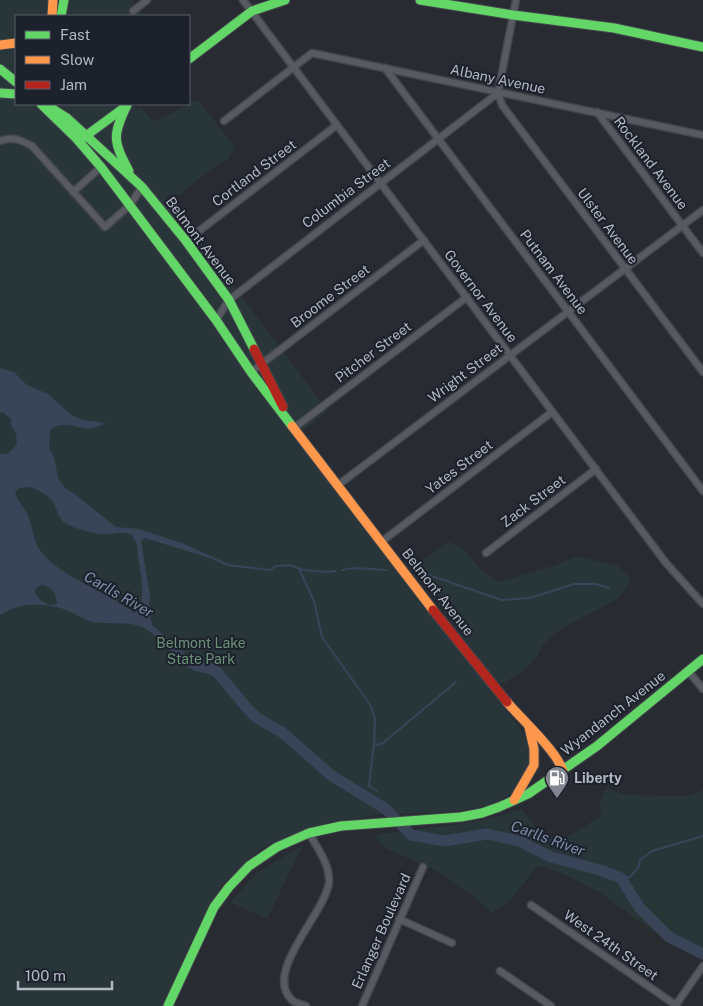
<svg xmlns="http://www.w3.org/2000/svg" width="703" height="1006" font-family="'Public Sans',sans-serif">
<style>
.green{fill:#283639}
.water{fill:#394459;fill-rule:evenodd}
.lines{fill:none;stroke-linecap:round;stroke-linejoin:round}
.stream{stroke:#394459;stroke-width:2}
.river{stroke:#394459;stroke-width:11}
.street-casing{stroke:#44464c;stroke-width:9}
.fast-casing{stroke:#44464c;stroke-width:11}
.slow-casing{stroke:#44464c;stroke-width:11}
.jam-casing{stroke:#44464c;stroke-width:11}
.street{stroke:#575a61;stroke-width:6}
.fast{stroke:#63d668;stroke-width:9}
.slow{stroke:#ff974d;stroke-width:9}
.jam{stroke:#b3261e;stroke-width:9}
.labels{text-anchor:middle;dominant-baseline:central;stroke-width:4;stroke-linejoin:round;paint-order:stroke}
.street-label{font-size:14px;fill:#b2b7c3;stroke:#1c212c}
.park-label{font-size:14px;fill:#6c9177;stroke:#1c212c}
.poi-label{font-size:14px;font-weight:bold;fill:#b2b7c3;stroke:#1c212c;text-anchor:start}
.water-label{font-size:15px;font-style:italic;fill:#7d8da8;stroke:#1c212c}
</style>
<rect width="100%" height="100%" fill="#282b32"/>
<!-- green -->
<g class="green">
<path d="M 0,0 L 132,0 L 145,16 L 16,16 L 16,104 L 133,104 L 137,109 L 140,107 L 154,121 L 173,113 L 186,104 L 189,104 L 192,100 L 199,101 L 235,147 L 229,158 L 202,176 L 181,194 L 171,197 L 165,195 L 328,411 L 295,437 L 522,731 C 525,737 528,742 530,748 C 532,757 530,766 527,774 C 504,823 414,809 370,816 C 330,822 290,830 256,853 C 247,860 224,881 218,890 C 212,898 208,908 204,917 C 188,946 176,976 162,1006 L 0,1006 Z"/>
<path d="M 449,542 L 461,547 L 483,571 L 498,582 L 556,565 L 577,556 L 618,566 L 629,577 L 630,582 L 619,598 L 561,629 L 543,644 L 538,655 L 523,671 L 502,684 L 494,679 L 412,568 L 446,543 Z"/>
<path d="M 606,789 L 628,795 L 689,796 L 703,790 L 703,956 L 650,929 L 599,892 L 566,875 L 538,865 L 510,901 L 492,913 L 476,898 L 437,871 L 385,848 L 374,835 L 481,821 L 522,809 L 544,839 L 569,836 L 602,815 L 599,803 Z"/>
<path d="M 303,845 L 267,919 L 230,902 L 257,873 Z"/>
</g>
<!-- water -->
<path class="water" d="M 0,368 L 14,372 L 27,385 L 48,394 L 71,415 L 83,420 L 106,423 C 102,425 98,427 94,428 C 77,431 66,418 50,430 L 49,447 L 54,457 L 58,478 L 65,488 L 76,495 L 116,527 L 138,529 L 182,543 L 226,563 L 145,538 L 141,541 L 150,596 L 149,611 L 152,625 L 189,657 L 219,670 C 215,675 212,674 206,673 C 177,671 166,638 142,627 C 129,621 108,625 94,622 C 86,621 80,616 73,613 C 49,602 22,601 0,615 L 0,454 L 7,454 L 17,445 L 16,434 L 11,425 L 11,419 L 4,413 L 0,412 ZM 31,487 C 37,490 46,494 51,499 C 57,506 57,519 67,524 C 75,529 95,534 104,534 C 116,534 118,531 131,534 C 133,538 136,541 137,545 C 138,548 137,553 138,557 C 140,571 148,604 134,613 C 108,592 57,576 39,549 C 33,539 33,527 28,516 C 25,508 18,502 15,493 L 19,488 ZM 42,585 C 51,586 57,594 57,604 C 48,607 37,600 35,591 L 37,587 Z"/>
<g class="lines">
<!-- stream -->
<g class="stream">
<path d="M 214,559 L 228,565 L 270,570 L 276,566 L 290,565 L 303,570 L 327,572 L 335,571"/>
<path d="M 299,569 L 314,601 L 322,637 L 371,706 L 375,719 L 374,743 L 377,745 L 383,743 L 456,682"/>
<path d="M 342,570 L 354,568 L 387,570"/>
<path d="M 420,572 L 502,600 L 530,598 L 574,584 L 596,584 L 609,588"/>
<path d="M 374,743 L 369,786 L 377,791"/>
<path d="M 621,878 L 630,877 L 638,868 L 640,860 L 652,851 L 703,836"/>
</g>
<!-- river -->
<path class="river" d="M 204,666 L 217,672 L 246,707 L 257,718 L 283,733 L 332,776 L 386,809 L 411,835 L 445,841 L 487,834 L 519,841 L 551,857 L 600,870 L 621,878 L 639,907 L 669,937 L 703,954"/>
<!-- street casing -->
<g class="street-casing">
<g id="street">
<path d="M 243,0 L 666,563 L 703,604"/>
<path d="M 516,0 L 498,93 L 502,105 L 703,372"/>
<path d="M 133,11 L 147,0"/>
<path d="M 385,68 L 703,491"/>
<path d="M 597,112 L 703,253"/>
<path d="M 224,121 L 312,53 L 703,135"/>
<path d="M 0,141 C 12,136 21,140 32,146 L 105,227 L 130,205 L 142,187"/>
<path d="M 73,192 L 101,167"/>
<path d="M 186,241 L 337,125"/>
<path d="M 216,320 L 229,300 L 498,93"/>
<path d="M 251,372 L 424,240"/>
<path d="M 294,428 L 467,297"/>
<path d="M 338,485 L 703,210"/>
<path d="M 381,542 L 552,412"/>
<path d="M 486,553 L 596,469"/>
<path d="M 688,671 L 703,689"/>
<path d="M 531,905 L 677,1006"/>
<path d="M 399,919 L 452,943"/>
<path d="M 500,971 L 551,1006"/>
<path d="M 306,1006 C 301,1004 295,1003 292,1000 C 262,972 326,913 329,882 C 330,864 317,848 309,833"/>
<path d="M 362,1006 L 423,867"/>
<path d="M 675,1006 L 703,966"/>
</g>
</g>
<!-- fast casing -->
<g class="fast-casing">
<g id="fast">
<path d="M 420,0 L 513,15 L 614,28 L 703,47"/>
<path d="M 61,16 L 64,0"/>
<path d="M 189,59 L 252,11 L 285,0"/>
<path d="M 0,69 L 16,82"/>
<path d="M 0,93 L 16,94"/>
<path d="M 41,104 L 76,138 L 101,167 L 216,320 L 251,372 L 292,426"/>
<path d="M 46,104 L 47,105"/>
<path d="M 127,105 C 112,136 113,141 129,171"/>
<path d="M 48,106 L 67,118 L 142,187 L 186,241 L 229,300 L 254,349"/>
<path d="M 83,138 L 125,107"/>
<path d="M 168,1006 L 214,907 L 229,887 L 249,866 L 277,847 L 309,833 L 341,826 L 461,817 L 482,813 L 499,807 L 528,794 L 597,746 L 703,659"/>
</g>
</g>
<!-- slow casing -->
<g class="slow-casing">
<g id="slow">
<path d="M 52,16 L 53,0"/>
<path d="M 0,45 L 16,43"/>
<path d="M 292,426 L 433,610"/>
<path d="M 507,702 C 522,720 556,750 563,771"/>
<path d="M 514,800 L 534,765 L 534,749 L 529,727"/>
</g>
</g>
<!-- jam casing -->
<g class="jam-casing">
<g id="jam">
<path d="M 254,349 L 283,407"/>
<path d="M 433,610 L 507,702"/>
</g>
</g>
<!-- street -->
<use href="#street" class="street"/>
<!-- fast -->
<use href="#fast" class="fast"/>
<!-- slow -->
<use href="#slow" class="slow"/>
<!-- jam -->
<use href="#jam" class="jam"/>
</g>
<!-- icons -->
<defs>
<g id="fuel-pin" transform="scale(1.25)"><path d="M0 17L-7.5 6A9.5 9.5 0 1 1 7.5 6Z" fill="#828690" stroke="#1c212c"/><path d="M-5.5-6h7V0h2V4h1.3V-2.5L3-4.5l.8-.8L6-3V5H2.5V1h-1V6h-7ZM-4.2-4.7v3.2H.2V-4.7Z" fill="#fff"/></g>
</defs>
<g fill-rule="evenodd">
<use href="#fuel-pin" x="557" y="778"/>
</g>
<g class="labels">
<!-- street labels -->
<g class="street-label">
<text transform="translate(498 79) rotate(12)">Albany Avenue</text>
<text transform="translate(651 163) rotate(53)">Rockland Avenue</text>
<text transform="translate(254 173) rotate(-37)">Cortland Street</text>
<text transform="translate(346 193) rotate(-37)">Columbia Street</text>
<text transform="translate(608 226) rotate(53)">Ulster Avenue</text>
<text transform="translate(201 241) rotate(53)">Belmont Avenue</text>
<text transform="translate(554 272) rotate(53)">Putnam Avenue</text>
<text transform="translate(330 296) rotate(-37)">Broome Street</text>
<text transform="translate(481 296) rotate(53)">Governor Avenue</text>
<text transform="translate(373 352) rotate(-37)">Pitcher Street</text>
<text transform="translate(465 373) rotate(-37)">Wright Street</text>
<text transform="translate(459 467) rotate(-37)">Yates Street</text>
<text transform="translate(533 501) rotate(-37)">Zack Street</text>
<text transform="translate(438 592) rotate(52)">Belmont Avenue</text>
<text transform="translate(613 713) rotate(-38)">Wyandanch Avenue</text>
<text transform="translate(381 931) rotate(-66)">Erlanger Boulevard</text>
<text transform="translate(611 945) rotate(35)">West 24th Street</text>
</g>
<!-- park labels -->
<g class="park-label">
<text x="201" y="643">Belmont Lake<tspan x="201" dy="16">State Park</tspan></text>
</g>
<!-- poi labels -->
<g class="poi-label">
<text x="574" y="778">Liberty</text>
</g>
<!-- water labels -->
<g class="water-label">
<text transform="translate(119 594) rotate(30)">Carlls River</text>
<text transform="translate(548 838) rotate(20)">Carlls River</text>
</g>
</g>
<!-- legend -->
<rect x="15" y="15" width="175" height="90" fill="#1c212c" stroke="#585d68"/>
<rect x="25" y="31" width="25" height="8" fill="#63d668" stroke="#585d68"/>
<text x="60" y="40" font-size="15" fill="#b2b7c3">Fast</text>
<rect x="25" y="56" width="25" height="8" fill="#ff974d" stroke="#585d68"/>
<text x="60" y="65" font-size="15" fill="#b2b7c3">Slow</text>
<rect x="25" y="81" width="25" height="8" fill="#b3261e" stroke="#585d68"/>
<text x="60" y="90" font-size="15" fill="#b2b7c3">Jam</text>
<!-- scale -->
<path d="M18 981v8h94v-8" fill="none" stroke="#b2b7c3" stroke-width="2.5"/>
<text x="25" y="981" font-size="15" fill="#b2b7c3" stroke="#1c212c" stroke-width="4" paint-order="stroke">100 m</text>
</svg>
